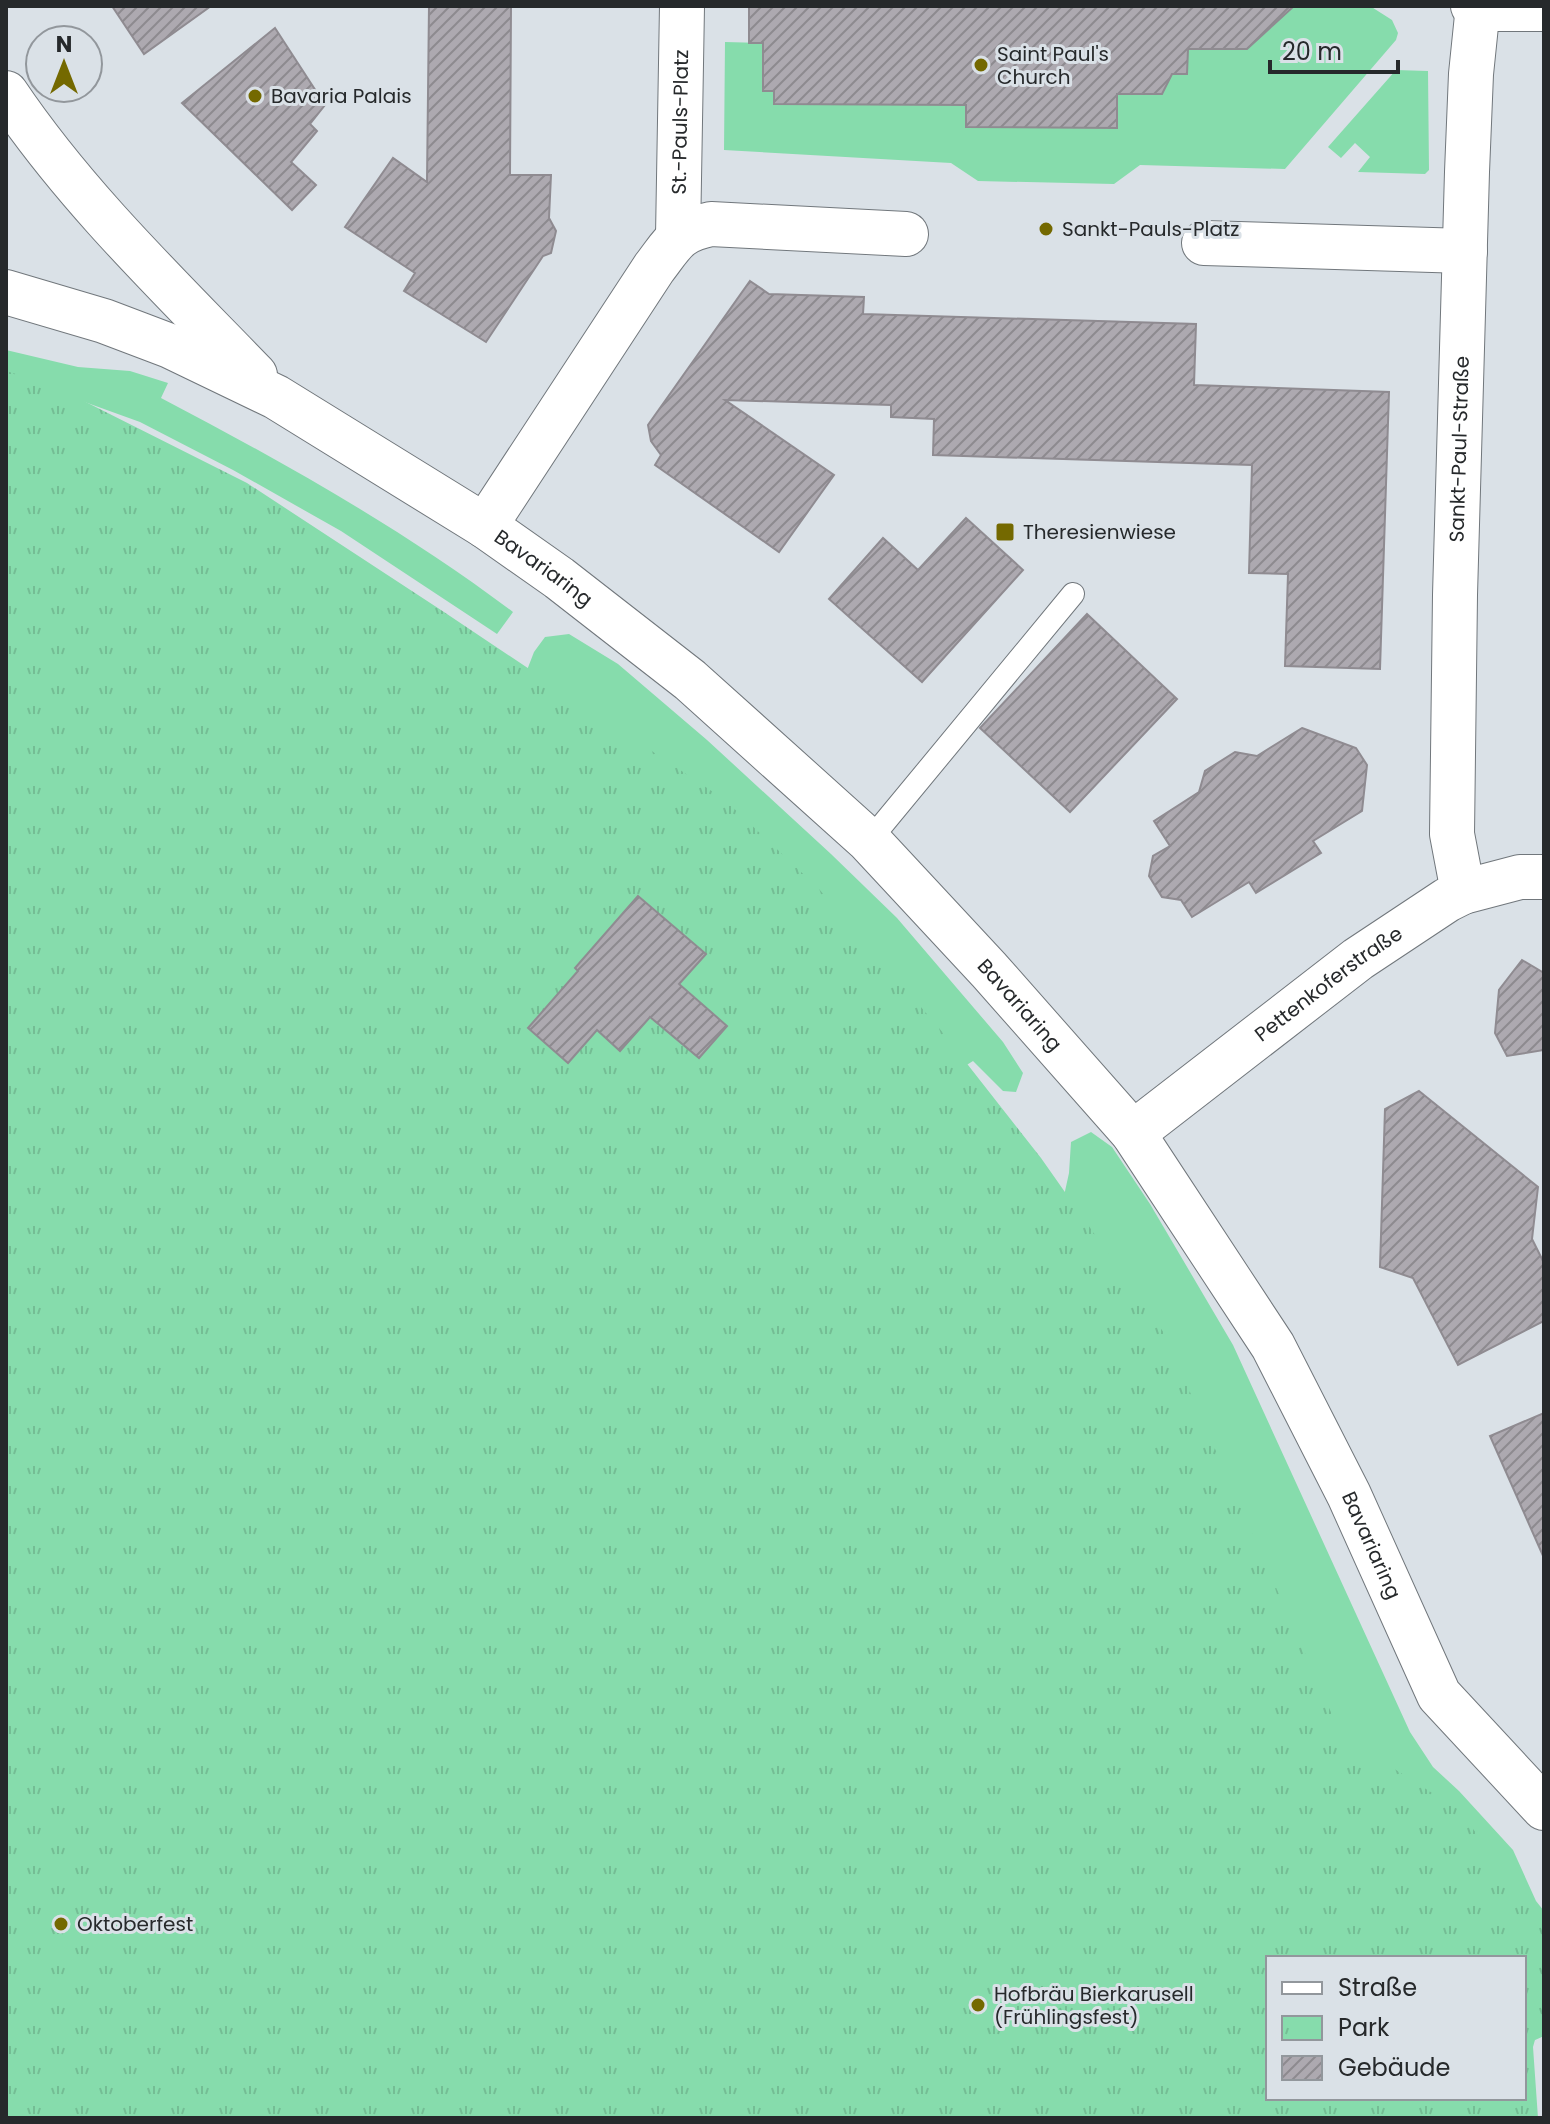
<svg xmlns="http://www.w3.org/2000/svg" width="1550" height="2124" font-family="Poppins,sans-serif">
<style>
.grass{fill:#86dcac}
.park{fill:url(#park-tufts);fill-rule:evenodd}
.building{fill:url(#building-hatch);stroke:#8f8b91;stroke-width:2}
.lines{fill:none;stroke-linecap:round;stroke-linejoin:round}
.lane-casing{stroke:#71777c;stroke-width:24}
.street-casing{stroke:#71777c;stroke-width:46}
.secondary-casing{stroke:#71777c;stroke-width:46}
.lane{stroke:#fff;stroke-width:22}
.street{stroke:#fff;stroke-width:44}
.secondary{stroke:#fff;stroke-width:44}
.poi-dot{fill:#746900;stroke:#dae1e7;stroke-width:3}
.labels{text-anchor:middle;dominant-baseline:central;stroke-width:6;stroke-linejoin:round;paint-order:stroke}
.poi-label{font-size:20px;fill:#26292b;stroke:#dae1e7;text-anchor:start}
.street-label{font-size:20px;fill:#26292b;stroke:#dae1e7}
</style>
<defs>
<pattern id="park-tufts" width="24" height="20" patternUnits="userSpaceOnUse" patternTransform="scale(2)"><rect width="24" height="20" fill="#86dcac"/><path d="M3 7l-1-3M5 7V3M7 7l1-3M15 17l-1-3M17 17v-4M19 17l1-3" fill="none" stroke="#74bd94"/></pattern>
<pattern id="building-hatch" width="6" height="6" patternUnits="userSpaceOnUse" patternTransform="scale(2)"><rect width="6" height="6" fill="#ada9b0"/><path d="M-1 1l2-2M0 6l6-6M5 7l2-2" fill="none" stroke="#8d8a8f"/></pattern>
</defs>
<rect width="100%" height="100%" fill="#dae1e7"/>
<!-- grass -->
<g class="grass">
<path d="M 1273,6 L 1370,6 L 1392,20 L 1398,33 L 1396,40 L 1285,169 L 1140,165 L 1114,184 L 978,181 L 951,163 L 724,150 L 725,42 L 763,43 L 763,56 L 775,56 L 775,79 L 763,80 L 763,90 L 774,91 L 811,102 L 811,104 L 921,94 L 921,105 L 930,105 L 966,94 L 966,127 L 1116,128 L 1117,94 L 1162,94 L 1172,74 L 1187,74 L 1188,49 L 1247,49 L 1273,26 Z"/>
<path d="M 1396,70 L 1428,71 L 1429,170 L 1425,174 L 1358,172 L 1370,157 L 1355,143 L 1341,158 L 1328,147 Z"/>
<path d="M 6,350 L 78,367 L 130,371 L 168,383 L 161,398 C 283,462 403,529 513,612 L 497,634 L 341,531 L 233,470 L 140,422 L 68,396 L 6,381 Z"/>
<path d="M 569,634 L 618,664 L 707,740 L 831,854 L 897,918 L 1003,1042 L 1023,1073 L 1016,1092 L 1003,1091 L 973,1061 L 927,1090 L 517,696 L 534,652 L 545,637 Z"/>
<path d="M 1091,1132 L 1112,1147 L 1150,1204 L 1233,1345 L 1410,1732 L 1433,1767 L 1459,1791 L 1513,1850 L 1536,1901 L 1544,1911 L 1544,2036 L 1524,2045 L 1524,1958 L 1321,1958 L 1058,1223 L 1069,1173 L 1071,1142 Z"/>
</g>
<!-- park -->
<path class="park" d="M 6,371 L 50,384 L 247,483 L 444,612 L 725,800 L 819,889 L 939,1028 L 1041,1158 L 1164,1333 L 1341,1735 L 1459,1810 L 1544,1925 L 1544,2007 L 1533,2047 L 1538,2118 L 6,2118 ZM 1268,1958 L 1524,1958 L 1524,2098 L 1268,2098 Z"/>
<!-- building -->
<g class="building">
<path d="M 112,6 L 211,6 L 144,54 Z"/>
<path d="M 429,6 L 511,6 L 510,175 L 551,175 L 549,218 L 556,231 L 551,253 L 543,256 L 486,342 L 404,291 L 415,273 L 345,227 L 393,158 L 427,182 Z"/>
<path d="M 749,6 L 1294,6 L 1247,49 L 1188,49 L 1187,74 L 1172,74 L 1162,94 L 1117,94 L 1117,128 L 966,127 L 966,105 L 774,104 L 774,91 L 763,91 L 763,43 L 749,43 Z"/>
<path d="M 275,28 L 325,105 L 310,124 L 317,131 L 291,162 L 316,185 L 292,210 L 182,103 Z"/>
<path d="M 750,281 L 769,294 L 864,297 L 863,314 L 1196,324 L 1194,385 L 1389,392 L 1380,669 L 1285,666 L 1288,574 L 1249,573 L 1252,465 L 933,455 L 934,419 L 891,417 L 891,405 L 725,400 L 834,475 L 779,552 L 655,465 L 661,455 L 651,441 L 648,425 Z"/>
<path d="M 966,518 L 1023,570 L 922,682 L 829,599 L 883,538 L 918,570 Z"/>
<path d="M 1087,614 L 1177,699 L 1070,812 L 980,728 Z"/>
<path d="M 1302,728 L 1356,748 L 1367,765 L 1362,811 L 1313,841 L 1321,853 L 1256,893 L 1249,882 L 1192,917 L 1181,900 L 1162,897 L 1149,876 L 1153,856 L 1170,846 L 1154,821 L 1199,792 L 1205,771 L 1235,752 L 1257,756 Z"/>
<path d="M 638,896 L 706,954 L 679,984 L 727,1026 L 699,1058 L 650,1017 L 620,1051 L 597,1030 L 568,1063 L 528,1028 L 578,971 L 575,968 Z"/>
<path d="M 1522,960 L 1544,973 L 1544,1050 L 1507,1056 L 1495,1033 L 1499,990 Z"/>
<path d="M 1419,1091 L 1538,1187 L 1532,1239 L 1544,1263 L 1544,1321 L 1458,1365 L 1413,1278 L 1380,1267 L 1385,1109 Z"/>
<path d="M 1544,1413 L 1544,1558 L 1490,1436 Z"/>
</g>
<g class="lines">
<!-- lane casing -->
<g class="lane-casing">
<path id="lane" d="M 869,841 L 1073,594"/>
</g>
<!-- street casing -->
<g class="street-casing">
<g id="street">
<path d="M 1473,6 L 1478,9 L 1544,9"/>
<path id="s1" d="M 678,236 L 682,6"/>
<path d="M 1204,243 L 1465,251"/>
<path d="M 485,526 L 654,268 C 674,242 677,231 711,224 L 906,234"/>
<path id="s2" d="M 1463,892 L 1452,834 L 1455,595 L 1467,172 L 1471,74 L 1478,6"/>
<path id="s3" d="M 1133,1133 L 1358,959 L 1447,900 L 1463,892 L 1520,877 L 1544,877"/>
</g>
</g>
<!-- secondary casing -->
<g class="secondary-casing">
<g id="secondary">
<path d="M 6,93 C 76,197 168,285 255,375"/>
<path id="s4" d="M 6,292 L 104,321 L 170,346 L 276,397 L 485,526 L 559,578 L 690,680 L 869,841 L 989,970 L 1133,1133 L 1273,1346 L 1349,1495 L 1439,1695 L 1544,1808"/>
</g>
</g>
<!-- lane -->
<use href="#lane" class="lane"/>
<!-- street -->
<use href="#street" class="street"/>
<!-- secondary -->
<use href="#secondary" class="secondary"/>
</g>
<!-- markers -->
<g class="poi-dot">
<circle cx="981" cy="65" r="8"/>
<circle cx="255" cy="96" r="8"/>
<circle cx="1046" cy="229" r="8"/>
<rect x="995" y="522" width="20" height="20" rx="4"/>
<circle cx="61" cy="1924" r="8"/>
<circle cx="978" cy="2005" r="8"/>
</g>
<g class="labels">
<!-- poi labels -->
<g class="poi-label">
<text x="997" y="54">Saint Paul's<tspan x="997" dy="23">Church</tspan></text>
<text x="271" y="96">Bavaria Palais</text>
<text x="1062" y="229">Sankt-Pauls-Platz</text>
<text x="1023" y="532">Theresienwiese</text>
<text x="77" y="1924">Oktoberfest</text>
<text x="994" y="1994">Hofbräu Bierkarusell<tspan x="994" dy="23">(Frühlingsfest)</tspan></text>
</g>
<!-- street labels -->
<g class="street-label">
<text stroke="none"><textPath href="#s1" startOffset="114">St.-Pauls-Platz</textPath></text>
<text stroke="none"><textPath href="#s2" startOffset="444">Sankt-Paul-Straße</textPath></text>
<text stroke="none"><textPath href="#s4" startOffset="608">Bavariaring</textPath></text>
<text stroke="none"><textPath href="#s3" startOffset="246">Pettenkoferstraße</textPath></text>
<text stroke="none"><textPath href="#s4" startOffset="1256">Bavariaring</textPath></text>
<text stroke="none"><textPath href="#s4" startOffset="1904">Bavariaring</textPath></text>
</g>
</g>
<!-- border -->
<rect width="1550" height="2124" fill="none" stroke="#26292b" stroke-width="16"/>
<!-- legend -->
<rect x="1266" y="1956" width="260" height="144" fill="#dae1e7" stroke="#92979c" stroke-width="2"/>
<rect x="1282" y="1982" width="40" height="12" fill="#ffffff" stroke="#92979c" stroke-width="2"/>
<text x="1338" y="1996" font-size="24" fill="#26292b">Straße</text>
<rect x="1282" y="2016" width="40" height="24" fill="url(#park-tufts)" stroke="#92979c" stroke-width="2"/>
<text x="1338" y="2036" font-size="24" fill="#26292b">Park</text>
<rect x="1282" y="2056" width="40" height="24" fill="url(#building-hatch)" stroke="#92979c" stroke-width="2"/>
<text x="1338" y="2076" font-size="24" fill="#26292b">Gebäude</text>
<!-- north arrow -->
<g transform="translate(64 64)"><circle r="38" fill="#dae1e7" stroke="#92979c" stroke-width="2"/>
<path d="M0-6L14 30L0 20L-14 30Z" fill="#746900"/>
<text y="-12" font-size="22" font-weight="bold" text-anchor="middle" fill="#26292b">N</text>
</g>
<!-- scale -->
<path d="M1270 60v12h128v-12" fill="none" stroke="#26292b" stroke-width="4"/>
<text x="1282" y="60" font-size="24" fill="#26292b" stroke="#dae1e7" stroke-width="6" paint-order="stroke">20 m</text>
</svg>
